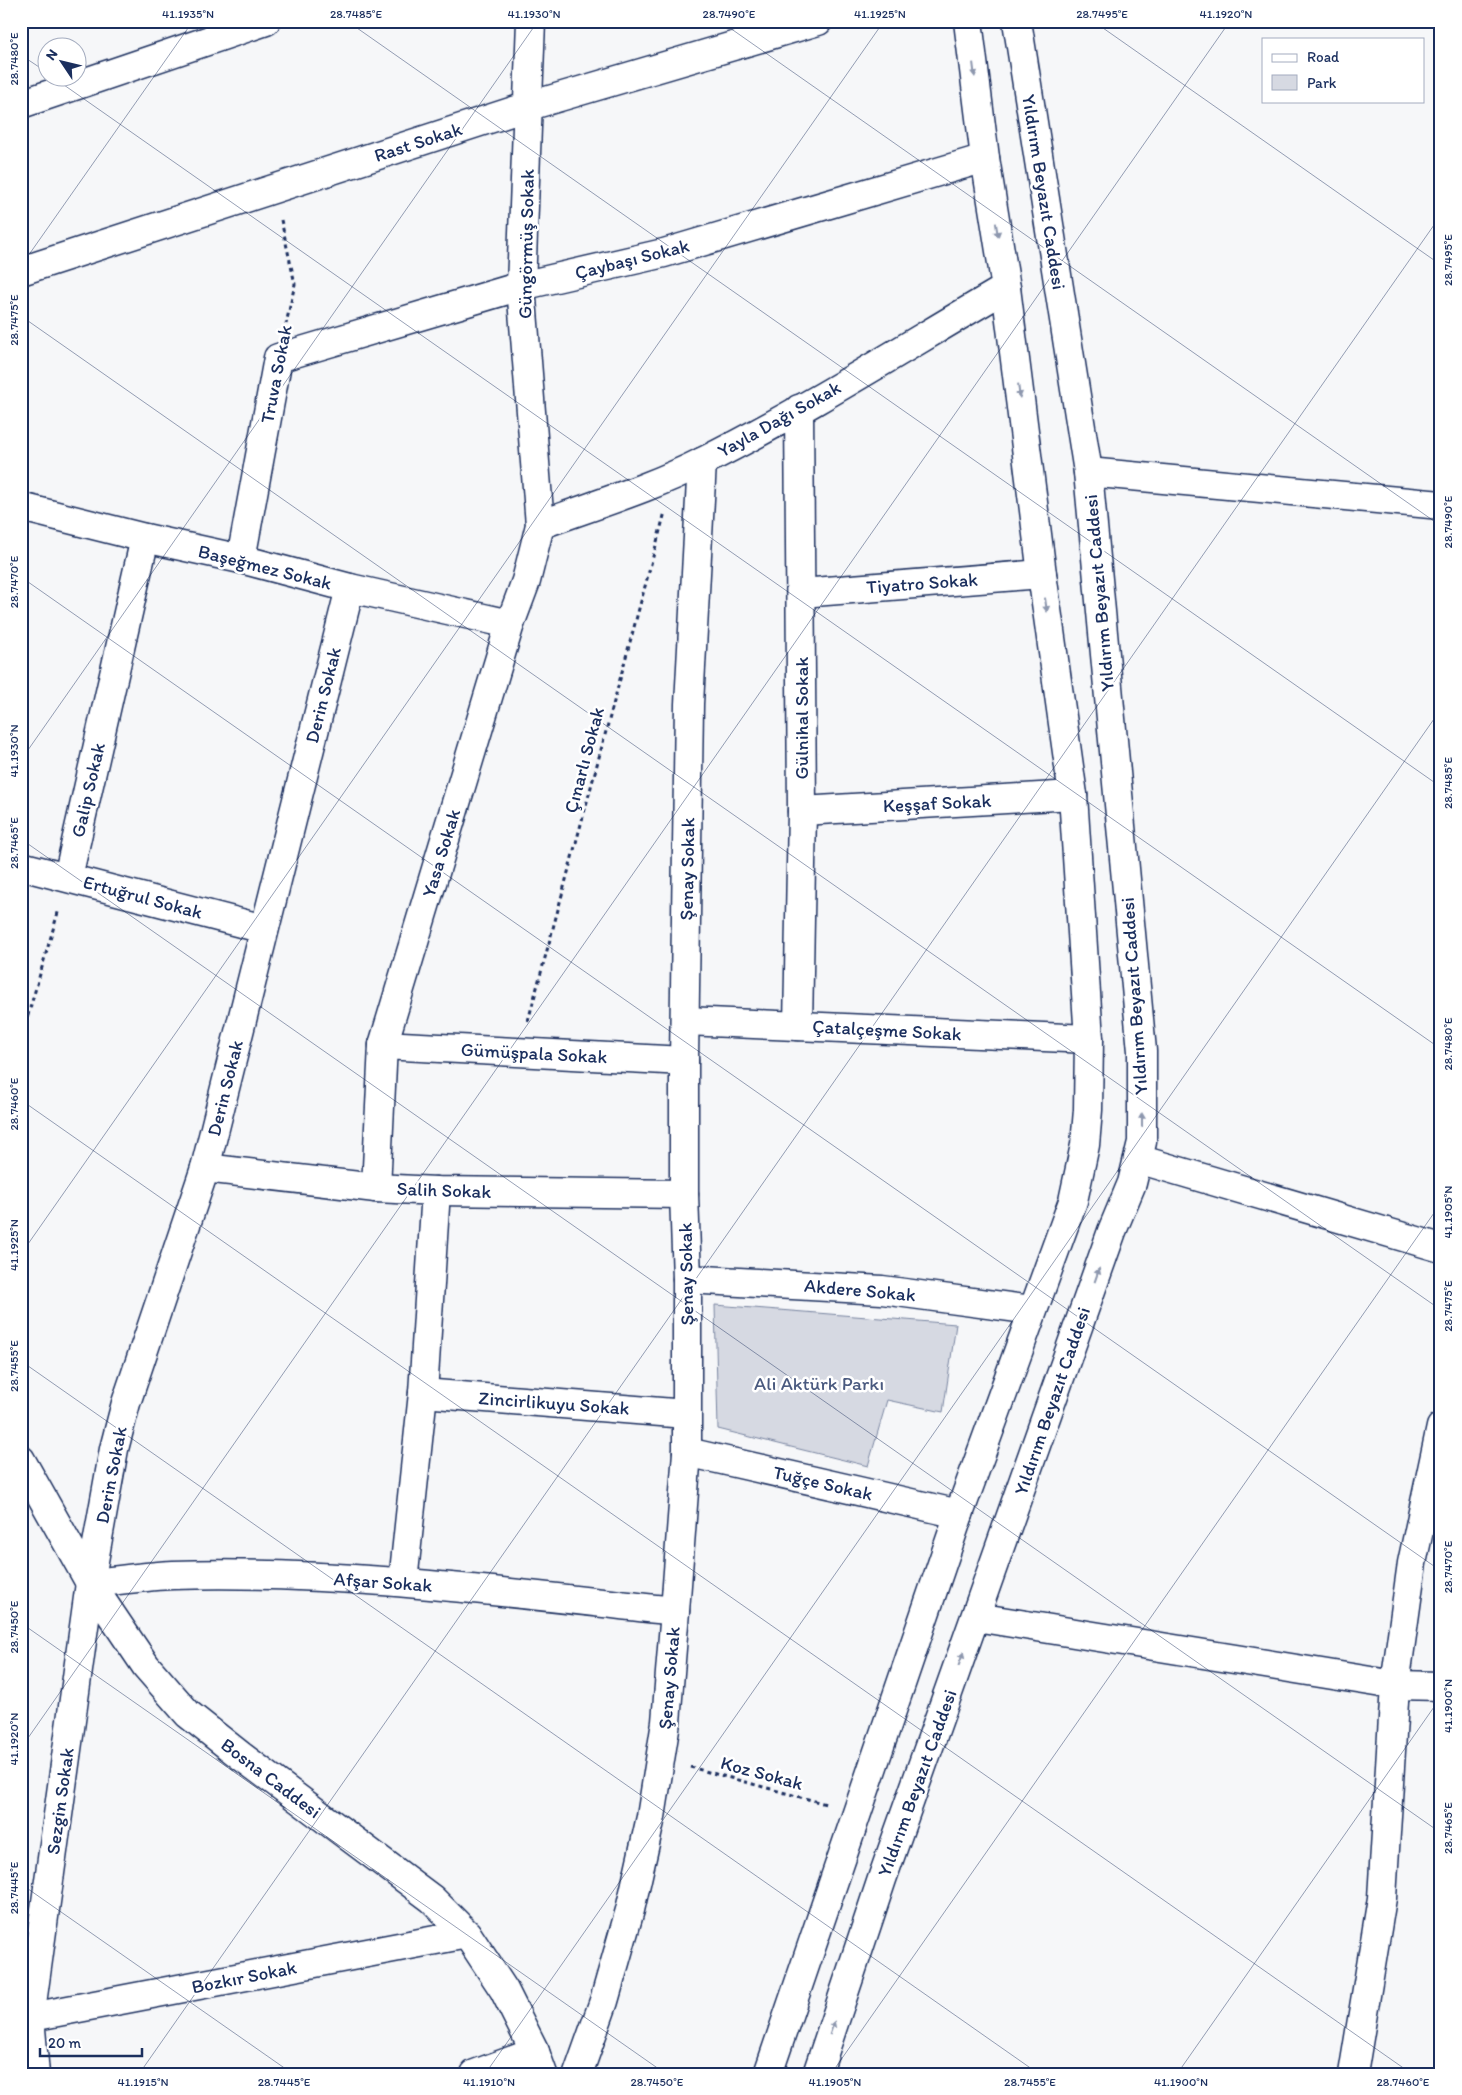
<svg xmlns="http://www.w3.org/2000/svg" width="1462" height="2095" font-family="Itim,sans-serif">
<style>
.green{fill:#d6d9e2;stroke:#7884a0}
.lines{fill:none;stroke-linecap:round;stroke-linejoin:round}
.minor-casing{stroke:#1b2f5e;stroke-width:31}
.major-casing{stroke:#1b2f5e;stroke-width:31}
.path{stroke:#1b2f5e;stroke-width:3;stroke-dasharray:4 4;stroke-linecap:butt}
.minor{stroke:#fff;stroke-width:28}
.major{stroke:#fff;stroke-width:28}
.oneway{fill:#8d97ae}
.ticks{fill:none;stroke:#1b2f5e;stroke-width:1;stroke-opacity:0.45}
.labels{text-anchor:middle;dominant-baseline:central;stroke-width:5;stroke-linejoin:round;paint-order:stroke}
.street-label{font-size:19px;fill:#1b2f5e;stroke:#fff}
.park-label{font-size:19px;fill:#4a5a7f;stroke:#fff}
.neatline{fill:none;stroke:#1b2f5e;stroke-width:2}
.ticks-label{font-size:12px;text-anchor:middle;fill:#1b2f5e}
</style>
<rect width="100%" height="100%" fill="#f6f7f9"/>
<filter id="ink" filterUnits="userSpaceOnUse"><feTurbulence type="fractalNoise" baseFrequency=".02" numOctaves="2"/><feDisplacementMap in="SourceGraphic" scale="10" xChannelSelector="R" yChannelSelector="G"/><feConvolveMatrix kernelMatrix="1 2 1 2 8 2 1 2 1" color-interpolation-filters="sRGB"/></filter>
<g filter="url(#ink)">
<!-- green -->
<path class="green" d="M 715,1305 L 956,1324 L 943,1412 L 887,1400 L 868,1466 L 718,1429 Z"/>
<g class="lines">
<!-- minor casing -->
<g class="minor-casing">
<g id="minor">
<path d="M 21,104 L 266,21"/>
<path d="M 21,271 L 529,106 L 818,21"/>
<path d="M 1088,472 L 1441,505"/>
<path d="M 21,507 L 145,538 L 241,559 L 350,588 L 510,624"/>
<path d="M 540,525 C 594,505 651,488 702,462 C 806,410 905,347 1006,288"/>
<path d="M 241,559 L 278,358 L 521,286 L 664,253 L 985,158"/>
<path d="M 801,593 L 1042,574"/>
<path d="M 802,811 L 1073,795"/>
<path d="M 21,866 L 264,929"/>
<path d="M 68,877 L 145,538"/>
<path d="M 686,1021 L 1089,1039"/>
<path d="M 798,1026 L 802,811 L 799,409"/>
<path d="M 383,1045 L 684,1061"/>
<path d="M 1138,1159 L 1441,1248"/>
<path d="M 205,1168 L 376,1188 L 436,1191 L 684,1194"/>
<path d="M 376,1188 L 383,1045 L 510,624 L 526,581 L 540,525 L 521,286 L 531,21"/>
<path d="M 687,1279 L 882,1290 L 1032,1310"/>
<path d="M 423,1393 L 686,1414"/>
<path d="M 687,1452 L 959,1514"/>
<path d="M 21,1460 L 90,1583 L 146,1666 L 188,1714 L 241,1756 L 432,1899 L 467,1934 L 504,1990 L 535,2052 L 543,2074"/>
<path d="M 403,1582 L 423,1393 L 436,1191"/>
<path d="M 90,1583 C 117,1581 145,1576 173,1575 C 341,1570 508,1593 675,1611"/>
<path d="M 976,1617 L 1395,1685 L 1441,1686"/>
<path d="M 21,2019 L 467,1934"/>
<path d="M 35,2074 L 30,2018 L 90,1583 L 114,1449 L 126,1403 L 205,1168 L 350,588"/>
<path d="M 475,2074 L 535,2052"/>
<path d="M 578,2074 L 604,2001 L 630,1910 L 651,1817 L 666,1722 L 675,1611 L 687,1452 L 687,1279 L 684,1194 L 684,1061 L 689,704 L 702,462"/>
<path d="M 1353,2074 L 1382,1898 L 1395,1685 L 1412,1563 L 1441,1427"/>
</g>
</g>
<!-- major casing -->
<g class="major-casing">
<g id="major">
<path d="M 768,2074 L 959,1514 L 1073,1201 L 1085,1145 L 1088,1110 L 1089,1039 L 1073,795 L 1042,574 L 1006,288 L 985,158 L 968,21"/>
<path d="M 817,2074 L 882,1879 L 1112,1231 L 1132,1183 L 1142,1142 L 1142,1051 L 1088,472 L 1017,21"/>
</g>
</g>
<!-- path -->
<g class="path">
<path d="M 281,220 L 295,284 L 286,324"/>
<path d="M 528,1021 L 665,512"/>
<path d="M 21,1039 L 59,909"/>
<path d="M 690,1767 L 826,1804"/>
</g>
<!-- minor -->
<use href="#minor" class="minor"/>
<!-- major -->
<use href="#major" class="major"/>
</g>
<!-- one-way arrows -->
<defs><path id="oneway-solid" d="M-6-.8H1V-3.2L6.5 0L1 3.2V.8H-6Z" transform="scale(1.25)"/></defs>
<g class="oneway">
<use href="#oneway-solid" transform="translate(974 70) rotate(83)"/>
<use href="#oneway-solid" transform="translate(997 230) rotate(81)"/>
<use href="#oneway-solid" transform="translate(1019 391) rotate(83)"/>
<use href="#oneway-solid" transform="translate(1046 605) rotate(82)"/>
<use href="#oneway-solid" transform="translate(1142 1120) rotate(-90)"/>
<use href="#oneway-solid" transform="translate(1097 1275) rotate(-71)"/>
<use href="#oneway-solid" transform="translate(961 1659) rotate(-70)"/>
<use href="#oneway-solid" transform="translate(832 2028) rotate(-71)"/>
</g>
</g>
<!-- ticks -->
<path class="ticks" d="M 347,21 L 1441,787M 720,21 L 1441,526M 1093,21 L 1441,265M 21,55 L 48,73M 54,78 L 1441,1049M 21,266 L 193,21M 21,316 L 1441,1310M 21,577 L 1441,1571M 21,760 L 538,21M 21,839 L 1441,1833M 21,1100 L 1412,2074M 21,1254 L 884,21M 21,1361 L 1039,2074M 21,1623 L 666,2074M 21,1748 L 1230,21M 21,1884 L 293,2074M 139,2074 L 1441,215M 485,2074 L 1441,709M 831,2074 L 1441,1203M 1177,2074 L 1441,1697"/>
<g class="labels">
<!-- street labels -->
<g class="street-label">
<text transform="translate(418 142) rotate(-18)">Rast Sokak</text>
<text transform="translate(1044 192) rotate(81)">Yıldırım Beyazıt Caddesi</text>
<text transform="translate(526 244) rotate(-89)">Güngörmüş Sokak</text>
<text transform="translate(632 259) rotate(-14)">Çaybaşı Sokak</text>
<text transform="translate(276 374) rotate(-79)">Truva Sokak</text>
<text transform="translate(779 419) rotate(-29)">Yayla Dağı Sokak</text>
<text transform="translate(265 567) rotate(14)">Başeğmez Sokak</text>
<text transform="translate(922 583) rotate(-4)">Tiyatro Sokak</text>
<text transform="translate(1099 593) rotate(-95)">Yıldırım Beyazıt Caddesi</text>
<text transform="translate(323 695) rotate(-76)">Derin Sokak</text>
<text transform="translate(801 718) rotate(-90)">Gülnihal Sokak</text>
<text transform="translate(584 760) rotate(-75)">Çınarlı Sokak</text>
<text transform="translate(88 790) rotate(-77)">Galip Sokak</text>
<text transform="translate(937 803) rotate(-3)">Keşşaf Sokak</text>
<text transform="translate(441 853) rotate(-73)">Yasa Sokak</text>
<text transform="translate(687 869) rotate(-89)">Şenay Sokak</text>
<text transform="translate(143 897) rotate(15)">Ertuğrul Sokak</text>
<text transform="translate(1134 996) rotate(-94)">Yıldırım Beyazıt Caddesi</text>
<text transform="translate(887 1030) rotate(3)">Çatalçeşme Sokak</text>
<text transform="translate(534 1053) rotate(3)">Gümüşpala Sokak</text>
<text transform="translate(225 1088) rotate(-76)">Derin Sokak</text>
<text transform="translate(444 1190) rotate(2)">Salih Sokak</text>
<text transform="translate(686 1274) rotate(-91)">Şenay Sokak</text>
<text transform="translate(860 1290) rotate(5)">Akdere Sokak</text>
<text transform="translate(1052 1401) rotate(-71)">Yıldırım Beyazıt Caddesi</text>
<text transform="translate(554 1403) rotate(4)">Zincirlikuyu Sokak</text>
<text transform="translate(111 1475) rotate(-79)">Derin Sokak</text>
<text transform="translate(823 1483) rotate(13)">Tuğçe Sokak</text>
<text transform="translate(383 1582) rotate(4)">Afşar Sokak</text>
<text transform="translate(669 1678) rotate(-85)">Şenay Sokak</text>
<text transform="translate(762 1773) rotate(15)">Koz Sokak</text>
<text transform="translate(271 1778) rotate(37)">Bosna Caddesi</text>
<text transform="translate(917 1783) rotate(-70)">Yıldırım Beyazıt Caddesi</text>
<text transform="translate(60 1801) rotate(-82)">Sezgin Sokak</text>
<text transform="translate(244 1977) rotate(-11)">Bozkır Sokak</text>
</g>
<!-- park labels -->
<g class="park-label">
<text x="819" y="1383">Ali Aktürk Parkı</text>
</g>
</g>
<!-- margin -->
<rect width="1462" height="2095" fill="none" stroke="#fff" stroke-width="55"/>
<!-- legend -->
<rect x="1262" y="38" width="162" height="65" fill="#ffffff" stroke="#a4acbf"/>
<rect x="1272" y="54" width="25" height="8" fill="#ffffff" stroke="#a4acbf"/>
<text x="1307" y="62" font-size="15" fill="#1b2f5e">Road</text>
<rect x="1272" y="75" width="25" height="15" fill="#d6d9e2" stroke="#a4acbf"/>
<text x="1307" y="88" font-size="15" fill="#1b2f5e">Park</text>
<!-- north arrow -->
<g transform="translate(62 62) rotate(305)"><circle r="24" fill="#ffffff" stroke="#a4acbf"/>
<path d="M0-4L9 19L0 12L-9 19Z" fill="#1b2f5e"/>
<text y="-8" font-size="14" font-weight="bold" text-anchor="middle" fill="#1b2f5e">N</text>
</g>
<!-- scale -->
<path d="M40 2048v8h102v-8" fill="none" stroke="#1b2f5e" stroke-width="2.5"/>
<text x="48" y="2048" font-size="15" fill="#1b2f5e" stroke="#ffffff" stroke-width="4" paint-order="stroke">20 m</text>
<rect x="28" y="28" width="1406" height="2040" class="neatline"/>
<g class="ticks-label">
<text x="188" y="18">41.1935°N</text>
<text x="356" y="18">28.7485°E</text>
<text x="534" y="18">41.1930°N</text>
<text x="729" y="18">28.7490°E</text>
<text x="880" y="18">41.1925°N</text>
<text x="1102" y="18">28.7495°E</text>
<text x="1226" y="18">41.1920°N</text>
<text transform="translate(14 59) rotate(-90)" y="4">28.7480°E</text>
<text transform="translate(1448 260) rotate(-90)" y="4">28.7495°E</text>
<text transform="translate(14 320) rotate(-90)" y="4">28.7475°E</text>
<text transform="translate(1448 522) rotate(-90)" y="4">28.7490°E</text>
<text transform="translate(14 582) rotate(-90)" y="4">28.7470°E</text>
<text transform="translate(14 751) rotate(-90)" y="4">41.1930°N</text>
<text transform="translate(1448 783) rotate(-90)" y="4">28.7485°E</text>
<text transform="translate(14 843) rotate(-90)" y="4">28.7465°E</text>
<text transform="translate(1448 1044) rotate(-90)" y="4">28.7480°E</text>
<text transform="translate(14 1104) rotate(-90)" y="4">28.7460°E</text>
<text transform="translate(1448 1212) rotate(-90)" y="4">41.1905°N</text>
<text transform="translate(14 1245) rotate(-90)" y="4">41.1925°N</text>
<text transform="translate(1448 1306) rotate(-90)" y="4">28.7475°E</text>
<text transform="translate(14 1366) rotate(-90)" y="4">28.7455°E</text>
<text transform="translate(1448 1567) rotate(-90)" y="4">28.7470°E</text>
<text transform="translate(14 1627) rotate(-90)" y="4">28.7450°E</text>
<text transform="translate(1448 1706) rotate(-90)" y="4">41.1900°N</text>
<text transform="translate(14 1739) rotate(-90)" y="4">41.1920°N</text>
<text transform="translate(1448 1828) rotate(-90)" y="4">28.7465°E</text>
<text transform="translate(14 1888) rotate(-90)" y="4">28.7445°E</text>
<text x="143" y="2086">41.1915°N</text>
<text x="284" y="2086">28.7445°E</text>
<text x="489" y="2086">41.1910°N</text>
<text x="657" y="2086">28.7450°E</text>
<text x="835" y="2086">41.1905°N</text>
<text x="1030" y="2086">28.7455°E</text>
<text x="1181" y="2086">41.1900°N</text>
<text x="1403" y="2086">28.7460°E</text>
</g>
</svg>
